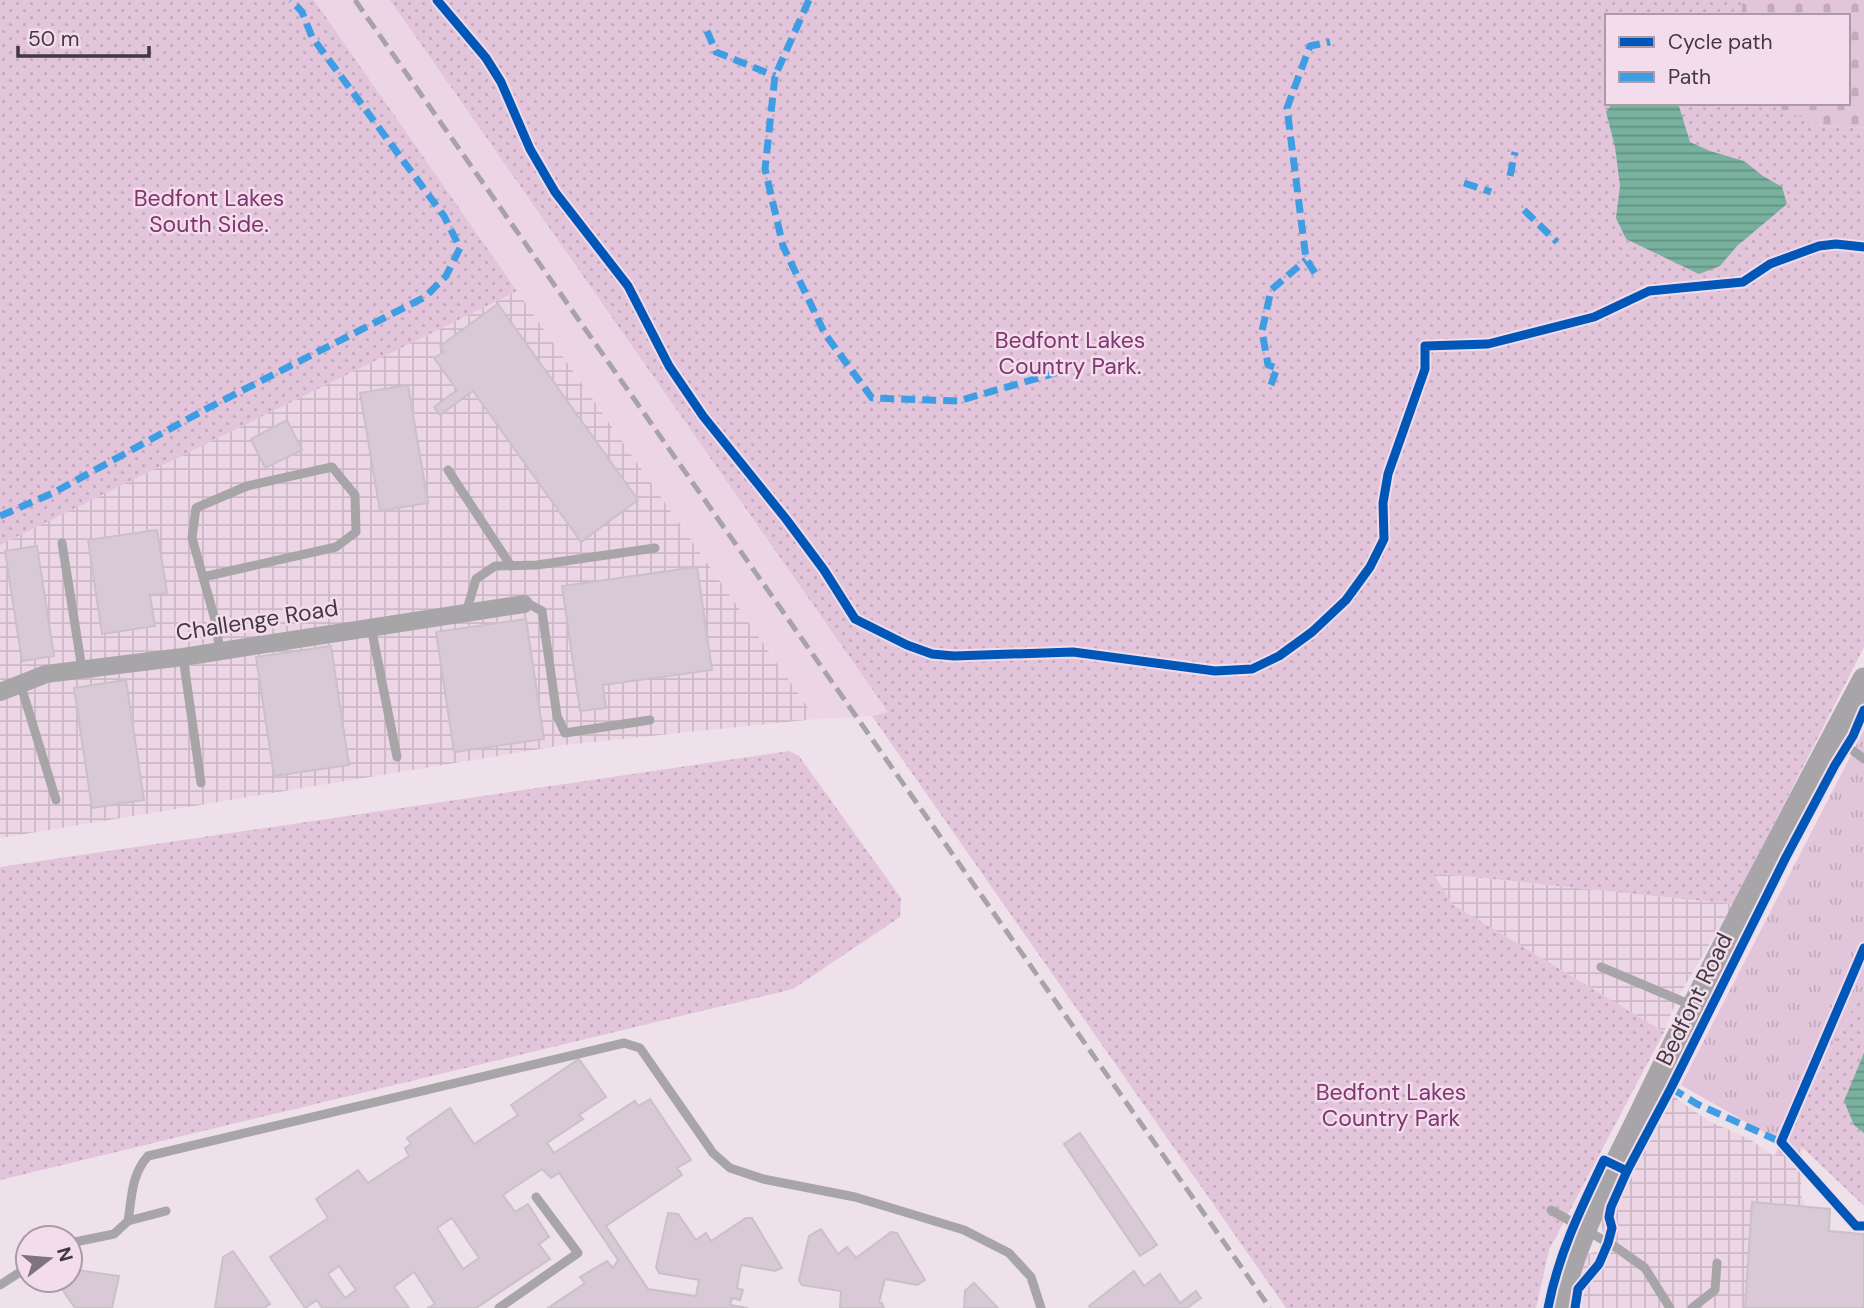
<svg xmlns="http://www.w3.org/2000/svg" width="1864" height="1308" font-family="'DM Sans',sans-serif">
<style>
.built{fill:#ecd6e5}
.industrial{fill:url(#industrial-grid)}
.grass{fill:url(#grass-tufts)}
.cemetery{fill:url(#cemetery-stones)}
.park{fill:url(#park-dots)}
.water{fill:url(#water-rules)}
.building{fill:#d9c8d5;stroke:#cac1c7;stroke-width:2;fill-rule:evenodd}
.lines{fill:none;stroke-linecap:round;stroke-linejoin:round}
.service{stroke:#a7a5a7;stroke-width:9}
.minor{stroke:#a7a5a7;stroke-width:18}
.tertiary{stroke:#a7a5a7;stroke-width:23}
.rail{stroke:#a8a3a6;stroke-width:5;stroke-dasharray:14 7;stroke-linecap:butt}
.quiet{stroke:#3f9ee3;stroke-width:7;stroke-dasharray:14 7;stroke-linecap:butt}
.cycleway-casing{stroke:#f3dceb;stroke-width:13}
.cycleway{stroke:#0057b8;stroke-width:9}
.labels{text-anchor:middle;dominant-baseline:central;stroke-width:5;stroke-linejoin:round;paint-order:stroke}
.park-label{font-size:23px;fill:#803670;stroke:#f3dceb}
.street-label{font-size:23px;fill:#423940;stroke:#f3dceb}
</style>
<defs>
<pattern id="industrial-grid" width="8" height="8" patternUnits="userSpaceOnUse" patternTransform="scale(1.75)"><rect width="8" height="8" fill="#ecd6e5"/><path d="M0 4h8M4 0v8" fill="none" stroke="#ccb8c6"/></pattern>
<pattern id="grass-tufts" width="24" height="20" patternUnits="userSpaceOnUse" patternTransform="scale(1.75)"><rect width="24" height="20" fill="#e2c5da"/><path d="M3 7l-1-3M5 7V3M7 7l1-3M15 17l-1-3M17 17v-4M19 17l1-3" fill="none" stroke="#c3aabc"/></pattern>
<pattern id="cemetery-stones" width="16" height="16" patternUnits="userSpaceOnUse" patternTransform="scale(1.75)"><rect width="16" height="16" fill="#e2c5da"/><path d="M2 7V4a2 2 0 0 1 4 0v3zM10 15v-3a2 2 0 0 1 4 0v3z" fill="#c3aabc"/></pattern>
<pattern id="park-dots" width="8" height="8" patternUnits="userSpaceOnUse" patternTransform="scale(1.75)"><rect width="8" height="8" fill="#e2c5da"/><path d="M2 2h.1M6 6h.1" fill="none" stroke="#c3aabc" stroke-width="1.8" stroke-linecap="round"/></pattern>
<pattern id="water-rules" width="6" height="5" patternUnits="userSpaceOnUse" patternTransform="scale(1.75)"><rect width="6" height="5" fill="#78b19e"/><path d="M0 2.5h6" fill="none" stroke="#649182"/></pattern>
</defs>
<rect width="100%" height="100%" fill="#eee1ea"/>
<!-- built -->
<path class="built" d="M 314,0 L 390,0 L 888,712 L 872,716 L 816,719 Z"/>
<!-- industrial -->
<g class="industrial">
<path d="M 517,291 L 816,719 L 564,745 L 0,838 L 0,544 Z"/>
<path d="M 1432,873 L 1733,904 L 1677,999 L 1664,1032 L 1452,904 Z"/>
<path d="M 1671,1088 L 1678,1100 L 1709,1121 L 1751,1140 L 1774,1156 L 1802,1147 L 1801,1196 L 1808,1214 L 1864,1308 L 1567,1308 L 1585,1255 L 1599,1251 L 1607,1239 L 1602,1229 L 1601,1215 Z"/>
</g>
<!-- grass -->
<path class="grass" d="M 1864,730 L 1864,988 L 1781,1142 L 1681,1085 Z"/>
<!-- cemetery -->
<path class="cemetery" d="M 1742,0 L 1864,0 L 1864,128 L 1824,126 L 1763,103 L 1848,103 L 1848,16 L 1741,16 Z"/>
<!-- park -->
<g class="park">
<path d="M 0,0 L 314,0 L 517,291 L 0,545 Z"/>
<path d="M 390,0 L 1742,0 L 1741,16 L 1607,16 L 1607,103 L 1763,103 L 1824,126 L 1864,128 L 1864,647 L 1733,904 L 1433,873 L 1452,904 L 1664,1032 L 1549,1250 L 1536,1308 L 1286,1308 L 872,716 L 888,712 Z"/>
<path d="M 789,751 L 799,756 L 901,898 L 900,917 L 793,989 L 0,1180 L 0,867 Z"/>
<path d="M 1864,988 L 1864,1206 L 1803,1148 L 1774,1156 Z"/>
</g>
<!-- water -->
<g class="water">
<path d="M 1612,103 L 1678,103 L 1690,142 L 1710,151 L 1744,161 L 1763,176 L 1782,187 L 1787,204 L 1737,246 L 1720,266 L 1699,274 L 1626,239 L 1616,218 L 1620,186 L 1615,147 L 1606,112 Z"/>
<path d="M 1864,1053 L 1864,1133 L 1854,1125 L 1844,1101 Z"/>
</g>
<!-- building -->
<g class="building">
<path d="M 498,304 L 638,500 L 581,542 L 473,391 L 440,415 L 434,407 L 457,390 L 434,358 L 444,352 L 440,346 Z"/>
<path d="M 408,385 L 428,503 L 380,511 L 360,393 Z"/>
<path d="M 287,420 L 302,450 L 265,468 L 251,439 Z"/>
<path d="M 157,530 L 167,593 L 150,595 L 155,626 L 102,634 L 88,540 Z"/>
<path d="M 37,546 L 54,656 L 22,661 L 5,551 Z"/>
<path d="M 697,567 L 712,670 L 603,685 L 606,708 L 580,711 L 562,586 Z"/>
<path d="M 526,619 L 544,739 L 454,752 L 436,632 Z"/>
<path d="M 331,646 L 349,765 L 274,776 L 256,657 Z"/>
<path d="M 126,680 L 144,800 L 92,808 L 74,688 Z"/>
<path d="M 579,1059 L 606,1097 L 579,1115 L 583,1119 L 547,1143 L 554,1153 L 635,1101 L 638,1106 L 650,1099 L 691,1160 L 677,1168 L 682,1175 L 606,1226 L 648,1289 L 696,1296 L 699,1280 L 659,1273 L 656,1267 L 668,1213 L 678,1214 L 696,1240 L 706,1233 L 711,1241 L 746,1218 L 752,1218 L 782,1268 L 775,1271 L 741,1265 L 737,1288 L 743,1290 L 740,1300 L 732,1298 L 730,1305 L 748,1308 L 548,1308 L 585,1283 L 580,1277 L 607,1261 L 613,1268 L 618,1260 L 559,1173 L 551,1178 L 542,1169 L 503,1195 L 515,1212 L 528,1204 L 549,1237 L 539,1244 L 550,1259 L 476,1308 L 428,1308 L 435,1304 L 414,1272 L 394,1287 L 409,1308 L 322,1308 L 317,1300 L 305,1308 L 270,1257 L 328,1218 L 316,1199 L 358,1170 L 368,1183 L 409,1156 L 405,1148 L 411,1144 L 407,1138 L 450,1108 L 474,1144 L 518,1115 L 511,1105 ZM 452,1218 L 479,1258 L 463,1269 L 437,1228 ZM 339,1266 L 356,1290 L 345,1298 L 328,1274 Z"/>
<path d="M 1080,1133 L 1157,1245 L 1140,1256 L 1064,1144 Z"/>
<path d="M 1752,1202 L 1830,1209 L 1829,1231 L 1864,1234 L 1864,1308 L 1745,1308 Z"/>
<path d="M 821,1229 L 838,1254 L 847,1247 L 856,1258 L 891,1232 L 897,1233 L 925,1280 L 917,1285 L 885,1279 L 879,1302 L 882,1303 L 884,1308 L 840,1308 L 841,1291 L 802,1285 L 799,1280 L 809,1236 Z"/>
<path d="M 233,1251 L 270,1304 L 264,1308 L 215,1308 L 223,1257 Z"/>
<path d="M 70,1269 L 119,1276 L 112,1308 L 75,1308 L 56,1280 L 70,1280 Z"/>
<path d="M 1134,1271 L 1144,1286 L 1160,1274 L 1180,1303 L 1196,1291 L 1201,1298 L 1187,1308 L 1091,1308 L 1089,1306 Z"/>
<path d="M 974,1283 L 998,1308 L 964,1308 L 965,1291 Z"/>
</g>
<g class="lines">
<!-- service -->
<g class="service">
<path d="M 448,470 L 511,566"/>
<path d="M 62,543 L 82,669"/>
<path d="M 203,577 L 336,547 L 356,532 L 355,495 L 332,467 L 247,486 L 196,508 L 192,538 L 214,616 L 220,650"/>
<path d="M 524,604 L 529,604 L 542,611 L 557,716 L 565,733 L 650,720"/>
<path d="M 466,613 L 476,579 L 495,566 L 537,565 L 655,548"/>
<path d="M 371,627 L 397,757"/>
<path d="M 183,657 L 201,783"/>
<path d="M 20,683 L 56,800"/>
<path d="M 1835,737 L 1864,759"/>
<path d="M 1601,967 L 1691,1005"/>
<path d="M 1551,1210 L 1617,1248 L 1645,1268 L 1670,1308"/>
<path d="M 128,1221 L 166,1211"/>
<path d="M 70,1243 L 114,1234 L 128,1221 C 132,1197 131,1175 148,1156 L 624,1043 L 640,1048 L 713,1153 L 730,1168 L 763,1179 L 855,1197 L 964,1230 L 1009,1253 L 1031,1277 L 1041,1308"/>
<path d="M 0,1285 L 28,1267"/>
<path d="M 499,1308 L 578,1253 L 536,1197"/>
<path d="M 1692,1308 L 1715,1290 L 1717,1263"/>
</g>
<!-- minor -->
<path class="minor" d="M 0,692 L 46,674 L 183,657 L 524,604"/>
<!-- tertiary -->
<path class="tertiary" d="M 1560,1308 C 1575,1235 1616,1166 1648,1098 C 1716,957 1790,818 1864,679"/>
<!-- rail -->
<path class="rail" d="M 355,0 L 1270,1308"/>
<!-- quiet -->
<g class="quiet">
<path d="M 809,0 L 775,76 L 765,169 L 783,246 L 825,334 L 872,398 L 958,401 L 1056,373"/>
<path d="M 707,31 L 716,52 L 775,76"/>
<path d="M 1510,176 L 1515,152"/>
<path d="M 1464,183 L 1491,192"/>
<path d="M 1524,210 L 1557,242"/>
<path d="M 1315,273 L 1306,259 L 1287,108 L 1310,46 L 1330,42"/>
<path d="M 1271,385 L 1277,368 L 1268,365 L 1262,331 L 1271,290 L 1306,260"/>
<path d="M 0,516 L 53,493 L 208,408 L 425,297 L 446,276 L 460,248 L 444,216 L 312,37 L 302,12 L 291,0"/>
<path d="M 1671,1088 L 1697,1104 L 1781,1142"/>
</g>
<!-- cycleway casing -->
<g class="cycleway-casing">
<g id="cycleway">
<path d="M 437,0 L 486,58 L 501,82 L 530,149 L 555,192 L 628,286 L 669,366 L 703,416 L 786,519 L 824,570 L 855,619 L 907,645 L 932,654 L 954,656 L 1073,652 L 1215,671 L 1252,669 L 1279,656 L 1312,632 L 1346,600 L 1370,567 L 1384,539 L 1383,503 L 1388,474 L 1425,369 L 1425,346 L 1488,344 L 1594,317 L 1649,291 L 1743,282 L 1770,264 L 1819,246 L 1836,244 L 1864,247"/>
<path d="M 1864,948 L 1781,1142 L 1856,1226 L 1864,1226"/>
<path d="M 1548,1308 C 1558,1255 1581,1208 1604,1160 L 1627,1171"/>
<path d="M 1575,1308 L 1578,1289 L 1599,1264 L 1608,1243 L 1612,1228 L 1609,1217 L 1611,1207 L 1627,1171 L 1671,1088 L 1786,857 L 1835,765 L 1853,736 L 1864,710"/>
</g>
</g>
<!-- cycleway -->
<use href="#cycleway" class="cycleway"/>
</g>
<g class="labels">
<!-- park labels -->
<g class="park-label">
<text x="209" y="198">Bedfont Lakes<tspan x="209" dy="26">South Side.</tspan></text>
<text x="1070" y="340">Bedfont Lakes<tspan x="1070" dy="26">Country Park.</tspan></text>
<text x="1391" y="1092">Bedfont Lakes<tspan x="1391" dy="26">Country Park</tspan></text>
</g>
<!-- street labels -->
<g class="street-label">
<text transform="translate(257 620) rotate(-9)">Challenge Road</text>
<text transform="translate(1694 999) rotate(-64)">Bedfont Road</text>
</g>
</g>
<!-- legend -->
<rect x="1605" y="14" width="245" height="91" fill="#f3dceb" stroke="#ac9ba7" stroke-width="2"/>
<rect x="1619" y="37" width="35" height="10" fill="#0057b8" stroke="#ac9ba7" stroke-width="2"/>
<text x="1668" y="49" font-size="21" fill="#423940">Cycle path</text>
<rect x="1619" y="72" width="35" height="10" fill="#3f9ee3" stroke="#ac9ba7" stroke-width="2"/>
<text x="1668" y="84" font-size="21" fill="#423940">Path</text>
<!-- north arrow -->
<g transform="translate(49 1259) rotate(74)"><circle r="33" fill="#f3dceb" stroke="#ac9ba7" stroke-width="2"/>
<path d="M0-5L12 26L0 18L-12 26Z" fill="#7e747c"/>
<text y="-10" font-size="19" font-weight="bold" text-anchor="middle" fill="#423940">N</text>
</g>
<!-- scale -->
<path d="M18 46v10h131v-10" fill="none" stroke="#423940" stroke-width="3.5"/>
<text x="28" y="46" font-size="21" fill="#423940" stroke="#f3dceb" stroke-width="5" paint-order="stroke">50 m</text>
</svg>
